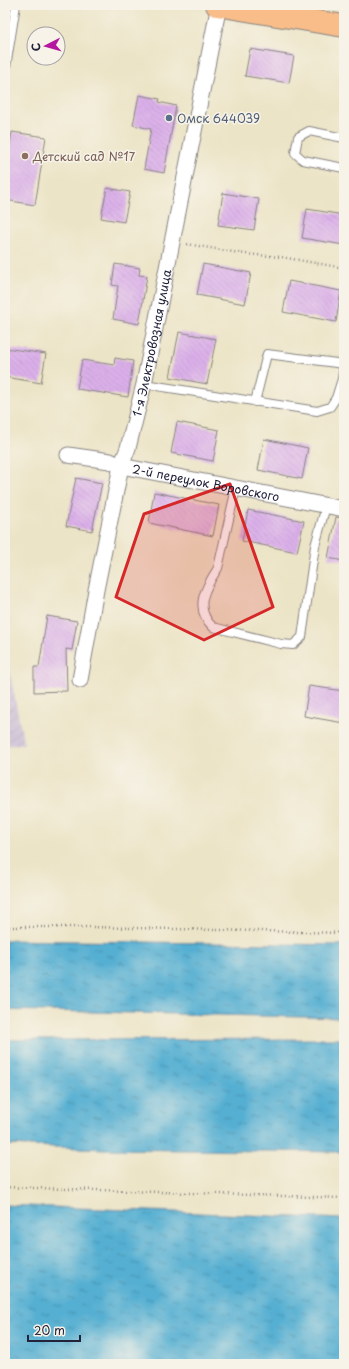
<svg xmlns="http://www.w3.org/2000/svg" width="349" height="1369" font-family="'Playpen Sans',sans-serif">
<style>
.industrial{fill:url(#industrial-furrows)}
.water{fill:url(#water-ripples);stroke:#3b6886}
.building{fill:url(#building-back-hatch)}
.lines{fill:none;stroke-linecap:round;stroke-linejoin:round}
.service-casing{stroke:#878380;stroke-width:10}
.minor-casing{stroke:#878380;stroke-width:17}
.primary-casing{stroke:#878380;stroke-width:24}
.path{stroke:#878380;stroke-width:2.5;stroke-dasharray:1 3;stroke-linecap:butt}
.service{stroke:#fff;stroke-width:8}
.minor{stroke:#fff;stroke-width:15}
.primary{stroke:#f8bd89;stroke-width:22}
.marked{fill:#d62828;fill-opacity:0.2;stroke:#d62828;stroke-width:3;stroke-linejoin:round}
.service-dot{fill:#5c6f8a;stroke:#f7f3e8;stroke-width:1.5}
.education-dot{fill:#8d6e63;stroke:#f7f3e8;stroke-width:1.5}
.labels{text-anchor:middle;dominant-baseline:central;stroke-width:3;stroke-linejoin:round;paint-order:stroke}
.service-label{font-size:12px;fill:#4e5e75;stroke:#f7f3e8;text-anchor:start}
.education-label{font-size:12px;fill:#785e54;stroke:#f7f3e8;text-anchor:start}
.street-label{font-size:12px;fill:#22223b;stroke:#f7f3e8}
</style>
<defs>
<pattern id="industrial-furrows" width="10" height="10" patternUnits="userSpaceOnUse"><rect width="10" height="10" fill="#cbbfd5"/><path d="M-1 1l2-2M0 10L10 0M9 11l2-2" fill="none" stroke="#aea4b8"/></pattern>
<pattern id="water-ripples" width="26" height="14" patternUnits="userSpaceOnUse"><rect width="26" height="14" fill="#54afd2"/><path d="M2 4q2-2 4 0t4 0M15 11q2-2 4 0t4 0" fill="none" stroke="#458eac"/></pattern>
<pattern id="building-back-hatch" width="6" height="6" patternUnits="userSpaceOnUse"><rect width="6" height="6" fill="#dcb0ea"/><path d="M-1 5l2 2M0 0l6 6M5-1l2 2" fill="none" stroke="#bc97ca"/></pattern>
</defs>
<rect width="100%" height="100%" fill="#f7f3e8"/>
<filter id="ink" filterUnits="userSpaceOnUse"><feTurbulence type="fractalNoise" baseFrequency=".025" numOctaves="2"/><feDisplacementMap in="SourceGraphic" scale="8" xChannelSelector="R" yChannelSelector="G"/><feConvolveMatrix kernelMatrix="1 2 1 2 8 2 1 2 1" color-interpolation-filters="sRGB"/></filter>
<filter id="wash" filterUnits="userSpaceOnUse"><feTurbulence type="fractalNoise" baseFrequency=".012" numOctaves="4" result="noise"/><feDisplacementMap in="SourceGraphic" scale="16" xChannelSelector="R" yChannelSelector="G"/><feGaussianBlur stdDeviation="0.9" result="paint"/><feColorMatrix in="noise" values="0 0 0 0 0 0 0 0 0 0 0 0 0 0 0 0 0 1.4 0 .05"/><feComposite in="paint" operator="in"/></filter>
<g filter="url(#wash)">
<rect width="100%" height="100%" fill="#ece4c6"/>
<!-- industrial -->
<path class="industrial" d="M 5,649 L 24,744 L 5,746 Z"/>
<!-- water -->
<g class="water">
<path d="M 5,940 L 344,945 L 344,1018 L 5,1010 Z"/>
<path d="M 344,1039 L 344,1152 L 105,1149 L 5,1145 L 5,1040 Z"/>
<path d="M 5,1205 L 344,1219 L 344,1364 L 5,1364 Z"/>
</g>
<g id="blocks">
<!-- building -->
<g class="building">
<path d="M 250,49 L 294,56 L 289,83 L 245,76 Z"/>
<path d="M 139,95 L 160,99 L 159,102 L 176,106 L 164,173 L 144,169 L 151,129 L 133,125 Z"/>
<path d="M 12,132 L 46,137 L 35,205 L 5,200 L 5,175 Z"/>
<path d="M 107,188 L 130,192 L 124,222 L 101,218 Z"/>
<path d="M 223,193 L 259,199 L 254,230 L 218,225 Z"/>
<path d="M 307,209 L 344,215 L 344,245 L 302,238 Z"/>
<path d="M 115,264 L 140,268 L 139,275 L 147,276 L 139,324 L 113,319 L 118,286 L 112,285 Z"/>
<path d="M 203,264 L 251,273 L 245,304 L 197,295 Z"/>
<path d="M 289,281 L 341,291 L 336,322 L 283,312 Z"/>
<path d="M 179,332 L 216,339 L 207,384 L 170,377 Z"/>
<path d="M 5,348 L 46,354 L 41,383 L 5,377 Z"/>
<path d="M 115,358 L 133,361 L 128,397 L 77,389 L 82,360 L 114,365 Z"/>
<path d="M 177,422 L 219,430 L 213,461 L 171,453 Z"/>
<path d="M 264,439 L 308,448 L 302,479 L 258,470 Z"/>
<path d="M 76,478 L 102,483 L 92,531 L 66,526 Z"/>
<path d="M 154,492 L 219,505 L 213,536 L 149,523 Z"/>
<path d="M 248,510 L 304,521 L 297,552 L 242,541 Z"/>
<path d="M 336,517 L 344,518 L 344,561 L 328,558 Z"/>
<path d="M 47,616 L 77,621 L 72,650 L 66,649 L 67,691 L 34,692 L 34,667 L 39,667 Z"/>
<path d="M 309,686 L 344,691 L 344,723 L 304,716 Z"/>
</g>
</g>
</g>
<g filter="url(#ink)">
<use href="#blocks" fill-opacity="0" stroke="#878380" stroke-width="1"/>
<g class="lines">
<!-- service casing -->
<g class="service-casing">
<g id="service">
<path d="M 5,73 L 16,5"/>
<path d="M 344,138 L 309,131 L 298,137 L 295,153 L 303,160 L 344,168"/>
<path d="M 144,384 L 317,411 L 330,407 L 336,398 L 342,379 L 344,364 L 267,354 L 255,402"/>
<path d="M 236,488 L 218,568 C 205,588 193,608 213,627 L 281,644 L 293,645 L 302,637 L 315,546 L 326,506"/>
</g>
</g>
<!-- minor casing -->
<g class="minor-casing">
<g id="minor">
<path id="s1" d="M 68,455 L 110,461 L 121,466 L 344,509"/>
<path id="s2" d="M 80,680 L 96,590 L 121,466 L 128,448 L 144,384 L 219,5"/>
</g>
</g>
<!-- primary casing -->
<g class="primary-casing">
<path id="primary" d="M 217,5 L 344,26"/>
</g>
<!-- path -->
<g class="path">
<path d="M 187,244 L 245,254 L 281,257 L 344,268"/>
<path d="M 5,927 L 90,927 L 344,933"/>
<path d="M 5,1187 L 344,1198"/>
</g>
<!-- service -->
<use href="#service" class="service"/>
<!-- minor -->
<use href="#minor" class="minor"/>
<!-- primary -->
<use href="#primary" class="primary"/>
</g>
</g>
<!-- marked area -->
<path class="marked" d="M 230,484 L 273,607 L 204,640 L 116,597 L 144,514 Z"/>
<!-- markers -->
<circle class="service-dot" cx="169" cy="118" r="4"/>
<circle class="education-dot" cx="25" cy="156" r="4"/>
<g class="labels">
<!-- service labels -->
<g class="service-label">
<text x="177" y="118">Омск 644039</text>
</g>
<!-- education labels -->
<g class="education-label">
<text x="33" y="156">Детский сад №17</text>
</g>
<!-- street labels -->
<g class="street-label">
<text stroke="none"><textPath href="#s2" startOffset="345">1-я Электровозная улица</textPath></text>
<text stroke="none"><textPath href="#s1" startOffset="141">2-й переулок Воровского</textPath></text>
</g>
</g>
<!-- margin -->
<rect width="349" height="1369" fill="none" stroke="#f7f3e8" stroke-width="20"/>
<!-- north arrow -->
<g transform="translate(46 46) rotate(264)"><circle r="19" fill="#f7f3e8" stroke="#a29fa3"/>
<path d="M0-3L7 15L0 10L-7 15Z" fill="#b5179e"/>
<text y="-6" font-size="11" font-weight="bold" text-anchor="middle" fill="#22223b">С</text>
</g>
<!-- scale -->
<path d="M28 1335v6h52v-6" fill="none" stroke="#22223b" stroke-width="2"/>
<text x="34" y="1335" font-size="12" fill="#22223b" stroke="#f7f3e8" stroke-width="3" paint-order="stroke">20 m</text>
</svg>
